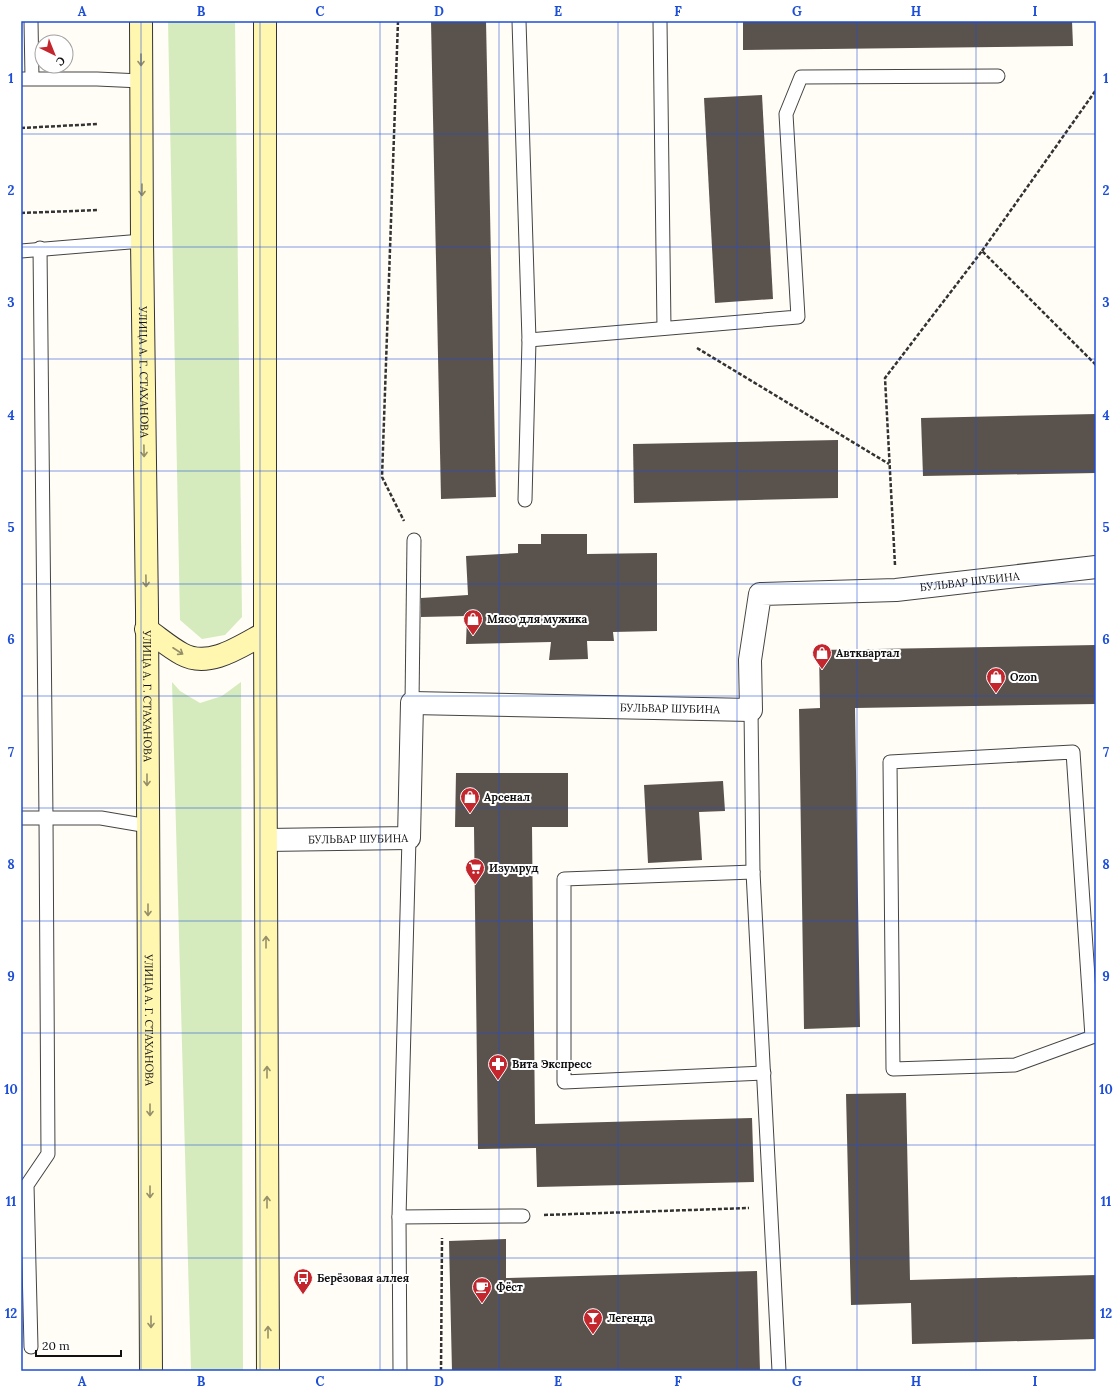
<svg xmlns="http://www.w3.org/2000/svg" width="1117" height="1392" font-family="Lora,serif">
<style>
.green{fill:#d5ebbd}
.building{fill:#5a524d}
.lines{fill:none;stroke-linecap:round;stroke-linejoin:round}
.lane-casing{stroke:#444;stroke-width:15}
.street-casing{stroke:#444;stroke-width:24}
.secondary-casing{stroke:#333;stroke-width:24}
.path{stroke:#333;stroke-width:2.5;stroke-dasharray:4 2;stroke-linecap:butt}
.lane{stroke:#fff;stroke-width:13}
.street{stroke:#fff;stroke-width:22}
.secondary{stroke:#fff6b0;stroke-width:22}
.oneway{stroke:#948f68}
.grid{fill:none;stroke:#1d4ed8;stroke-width:1;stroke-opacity:0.55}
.labels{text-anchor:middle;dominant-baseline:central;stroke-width:4;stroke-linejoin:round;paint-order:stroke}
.street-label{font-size:11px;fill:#111;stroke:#fff}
.poi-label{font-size:11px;font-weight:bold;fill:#111;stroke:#fff;text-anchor:start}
.neatline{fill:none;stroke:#1d4ed8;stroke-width:1.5}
.grid-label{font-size:13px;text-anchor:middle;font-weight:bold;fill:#1d4ed8}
</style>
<rect width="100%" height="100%" fill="#fffdf5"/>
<!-- green -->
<g class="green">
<path d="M 168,21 L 235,21 L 242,617 L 225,635 L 202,639 L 180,620 Z"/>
<path d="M 172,682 L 180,691 L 200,703 L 222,696 L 241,682 L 243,1371 L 191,1371 Z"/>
</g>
<!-- building -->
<g class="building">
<path d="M 431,21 L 486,21 L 496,497 L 441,499 Z"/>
<path d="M 743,21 L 1072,21 L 1073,46 L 743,50 Z"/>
<path d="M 762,95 L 773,299 L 715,303 L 704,98 Z"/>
<path d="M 1096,414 L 1096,473 L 923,476 L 921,418 Z"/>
<path d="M 838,440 L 838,498 L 634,503 L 633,444 Z"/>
<path d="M 541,534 L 587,534 L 587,554 L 657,553 L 657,631 L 613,632 L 614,641 L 587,641 L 588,659 L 549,660 L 551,642 L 466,644 L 467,616 L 421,617 L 421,598 L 468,595 L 466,556 L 518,553 L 518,544 L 541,544 Z"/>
<path d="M 1096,645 L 1096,704 L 855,708 L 860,1027 L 804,1029 L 799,709 L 820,708 L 819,650 Z"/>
<path d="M 456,773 L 568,773 L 568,827 L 532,827 L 535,1124 L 752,1118 L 754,1182 L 537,1187 L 536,1148 L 478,1149 L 474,827 L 455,827 Z"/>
<path d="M 723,781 L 725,811 L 699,812 L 702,860 L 648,863 L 644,785 Z"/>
<path d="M 906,1093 L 910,1280 L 1096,1275 L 1096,1339 L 912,1344 L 911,1303 L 851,1305 L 846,1094 Z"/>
<path d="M 506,1239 L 506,1278 L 757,1271 L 760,1371 L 452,1371 L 449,1241 Z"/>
</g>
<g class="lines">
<!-- lane casing -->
<g class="lane-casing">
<g id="lane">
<path d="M 31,21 L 32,78"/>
<path d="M 519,21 L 529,340 L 525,500"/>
<path d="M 660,21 L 664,328"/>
<path d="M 21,79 L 97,79 L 141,81"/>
<path d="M 21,251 L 142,241"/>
<path d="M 529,340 L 798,317 L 786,114 L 801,77 L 998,76"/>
<path d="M 412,703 L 414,540"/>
<path d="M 751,710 L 753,872 L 779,1371"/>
<path d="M 21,818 L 101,818 L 148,826"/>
<path d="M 753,872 L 564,879 L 564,1082 L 764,1073"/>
<path d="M 1092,1037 L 1015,1065 L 893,1069 L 890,762 L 1073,752 L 1092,1037 L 1096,1036"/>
<path d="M 399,1217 L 409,838"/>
<path d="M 31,1347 L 27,1185 L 48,1154 L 46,818 L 40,248"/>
<path d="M 400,1371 L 399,1217 L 523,1216"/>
</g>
</g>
<!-- street casing -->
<g class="street-casing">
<g id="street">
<path id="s1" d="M 266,840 L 409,838 L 412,703 L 751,710 L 750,660 L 760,594 L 896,590 L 1096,567"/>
</g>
</g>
<!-- secondary casing -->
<g class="secondary-casing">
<g id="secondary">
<path id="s2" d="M 141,21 L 142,241 L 147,610 L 151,1371"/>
<path d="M 265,21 L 265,633 L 268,1371"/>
<path d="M 146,629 C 158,637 169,647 182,654 C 209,669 241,646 265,633"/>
</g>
</g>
<!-- path -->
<g class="path">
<path d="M 398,21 L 382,477 L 404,521"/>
<path d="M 21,128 L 98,124"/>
<path d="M 21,213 L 99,210"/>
<path d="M 982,251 L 1096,90"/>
<path d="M 697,348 L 889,464"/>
<path d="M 895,565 L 885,378 L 982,251 L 1096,365"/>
<path d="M 544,1215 L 749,1208"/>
<path d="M 441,1371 L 442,1238"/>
</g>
<!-- lane -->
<use href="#lane" class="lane"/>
<!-- street -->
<use href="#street" class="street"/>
<!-- secondary -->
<use href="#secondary" class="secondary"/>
</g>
<!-- one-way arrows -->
<defs><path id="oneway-shaft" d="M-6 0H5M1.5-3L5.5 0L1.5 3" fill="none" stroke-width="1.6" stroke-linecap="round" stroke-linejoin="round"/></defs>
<g class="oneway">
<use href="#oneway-shaft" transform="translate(141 60) rotate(90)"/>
<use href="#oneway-shaft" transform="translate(142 190) rotate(90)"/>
<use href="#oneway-shaft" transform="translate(144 451) rotate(89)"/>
<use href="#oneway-shaft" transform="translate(146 581) rotate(89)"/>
<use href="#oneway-shaft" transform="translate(178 651) rotate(33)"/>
<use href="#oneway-shaft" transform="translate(147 780) rotate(90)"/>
<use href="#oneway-shaft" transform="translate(148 910) rotate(90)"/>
<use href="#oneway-shaft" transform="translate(266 942) rotate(-90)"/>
<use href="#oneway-shaft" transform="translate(267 1072) rotate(-90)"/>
<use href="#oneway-shaft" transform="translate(150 1110) rotate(90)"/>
<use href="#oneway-shaft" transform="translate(150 1192) rotate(90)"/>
<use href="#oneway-shaft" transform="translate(267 1202) rotate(-90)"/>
<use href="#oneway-shaft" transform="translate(151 1322) rotate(90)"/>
<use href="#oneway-shaft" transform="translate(268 1332) rotate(-90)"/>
</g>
<!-- grid -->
<path class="grid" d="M 141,21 L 141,1371M 260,21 L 260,1371M 380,21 L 380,1371M 499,21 L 499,1371M 618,21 L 618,1371M 737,21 L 737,1371M 857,21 L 857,1371M 976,21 L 976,1371M 21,134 L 1096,134M 21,247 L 1096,247M 21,359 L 1096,359M 21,471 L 1096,471M 21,584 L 1096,584M 21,696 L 1096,696M 21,808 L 1096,808M 21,921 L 1096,921M 21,1033 L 1096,1033M 21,1145 L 1096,1145M 21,1258 L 1096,1258"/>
<!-- icons -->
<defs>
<g id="shop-pin" transform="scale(1)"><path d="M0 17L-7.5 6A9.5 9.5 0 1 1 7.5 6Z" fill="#c4262e" stroke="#fff"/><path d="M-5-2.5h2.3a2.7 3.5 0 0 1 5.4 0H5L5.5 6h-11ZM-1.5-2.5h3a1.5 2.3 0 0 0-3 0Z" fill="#fff"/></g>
<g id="supermarket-pin" transform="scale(1)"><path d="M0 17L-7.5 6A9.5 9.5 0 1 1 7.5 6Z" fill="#c4262e" stroke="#fff"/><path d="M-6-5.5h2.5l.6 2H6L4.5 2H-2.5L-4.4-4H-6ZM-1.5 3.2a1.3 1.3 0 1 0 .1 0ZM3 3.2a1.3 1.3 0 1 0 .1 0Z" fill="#fff"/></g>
<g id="pharmacy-pin" transform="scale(1)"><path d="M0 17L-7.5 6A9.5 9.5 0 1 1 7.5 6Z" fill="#c4262e" stroke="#fff"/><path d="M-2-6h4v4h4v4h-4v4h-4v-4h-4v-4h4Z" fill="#fff"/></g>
<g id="bus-pin" transform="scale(1)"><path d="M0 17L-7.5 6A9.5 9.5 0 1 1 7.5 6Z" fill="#c4262e" stroke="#fff"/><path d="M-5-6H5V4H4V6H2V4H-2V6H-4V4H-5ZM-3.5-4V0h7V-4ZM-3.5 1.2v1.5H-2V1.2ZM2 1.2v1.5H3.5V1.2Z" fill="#fff"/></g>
<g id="cafe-pin" transform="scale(1)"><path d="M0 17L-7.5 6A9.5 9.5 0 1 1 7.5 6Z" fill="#c4262e" stroke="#fff"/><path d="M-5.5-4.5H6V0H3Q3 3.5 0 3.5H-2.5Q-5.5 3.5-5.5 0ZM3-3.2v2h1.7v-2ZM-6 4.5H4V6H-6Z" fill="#fff"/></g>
<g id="bar-pin" transform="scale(1)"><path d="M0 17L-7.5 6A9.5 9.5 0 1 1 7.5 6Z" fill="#c4262e" stroke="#fff"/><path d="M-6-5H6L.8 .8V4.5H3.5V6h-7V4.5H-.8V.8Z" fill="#fff"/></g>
</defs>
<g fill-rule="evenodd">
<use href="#shop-pin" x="473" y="619"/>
<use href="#shop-pin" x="822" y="653"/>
<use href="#shop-pin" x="996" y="677"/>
<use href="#shop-pin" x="470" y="797"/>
<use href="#supermarket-pin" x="475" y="868"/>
<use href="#pharmacy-pin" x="498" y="1064"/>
<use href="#bus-pin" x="303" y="1278"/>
<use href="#cafe-pin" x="482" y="1287"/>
<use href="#bar-pin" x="593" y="1318"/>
</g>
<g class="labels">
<!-- street labels -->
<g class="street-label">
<text stroke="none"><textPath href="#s2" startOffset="351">УЛИЦА А. Г. СТАХАНОВА</textPath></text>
<text stroke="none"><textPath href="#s1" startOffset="944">БУЛЬВАР ШУБИНА</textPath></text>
<text stroke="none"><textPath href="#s2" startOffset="675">УЛИЦА А. Г. СТАХАНОВА</textPath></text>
<text stroke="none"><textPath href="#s1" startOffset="536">БУЛЬВАР ШУБИНА</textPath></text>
<text stroke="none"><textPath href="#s1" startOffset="92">БУЛЬВАР ШУБИНА</textPath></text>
<text stroke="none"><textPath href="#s2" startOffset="999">УЛИЦА А. Г. СТАХАНОВА</textPath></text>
</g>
<!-- poi labels -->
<g class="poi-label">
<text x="487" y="619">Мясо для мужика</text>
<text x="836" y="653">Автквартал</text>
<text x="1010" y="677">Ozon</text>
<text x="484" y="797">Арсенал</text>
<text x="489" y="868">Изумруд</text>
<text x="512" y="1064">Вита Экспресс</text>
<text x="317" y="1278">Берёзовая аллея</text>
<text x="496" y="1287">Фёст</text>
<text x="607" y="1318">Легенда</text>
</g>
</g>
<!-- border -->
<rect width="1117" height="1392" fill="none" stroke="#ffffff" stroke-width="44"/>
<!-- north arrow -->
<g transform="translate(54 54) rotate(137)"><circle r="19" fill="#ffffff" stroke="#a0a0a0"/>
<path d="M0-3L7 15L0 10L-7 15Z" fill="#c4262e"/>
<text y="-6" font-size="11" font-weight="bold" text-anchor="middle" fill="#111111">С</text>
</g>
<!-- scale -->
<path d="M36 1350v6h85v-6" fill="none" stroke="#111111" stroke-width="2"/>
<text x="42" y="1350" font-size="12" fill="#111111" stroke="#ffffff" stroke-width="3" paint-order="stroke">20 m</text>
<rect x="22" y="22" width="1073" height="1348" class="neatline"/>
<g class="grid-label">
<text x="82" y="16">A</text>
<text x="201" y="16">B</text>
<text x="320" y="16">C</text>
<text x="439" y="16">D</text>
<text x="558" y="16">E</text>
<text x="678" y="16">F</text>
<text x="797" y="16">G</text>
<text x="916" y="16">H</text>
<text x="1035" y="16">I</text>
<text x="11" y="83">1</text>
<text x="1106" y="83">1</text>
<text x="11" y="195">2</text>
<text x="1106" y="195">2</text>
<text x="11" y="307">3</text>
<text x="1106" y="307">3</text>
<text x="11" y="420">4</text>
<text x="1106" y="420">4</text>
<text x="11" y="532">5</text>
<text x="1106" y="532">5</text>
<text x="11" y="644">6</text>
<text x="1106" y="644">6</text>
<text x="11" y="757">7</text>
<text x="1106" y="757">7</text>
<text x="11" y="869">8</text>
<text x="1106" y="869">8</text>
<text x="11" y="981">9</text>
<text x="1106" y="981">9</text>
<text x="11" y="1094">10</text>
<text x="1106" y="1094">10</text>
<text x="11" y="1206">11</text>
<text x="1106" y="1206">11</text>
<text x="11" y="1318">12</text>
<text x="1106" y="1318">12</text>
<text x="82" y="1386">A</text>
<text x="201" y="1386">B</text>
<text x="320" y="1386">C</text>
<text x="439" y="1386">D</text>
<text x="558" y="1386">E</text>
<text x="678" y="1386">F</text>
<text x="797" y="1386">G</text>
<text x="916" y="1386">H</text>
<text x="1035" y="1386">I</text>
</g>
</svg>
